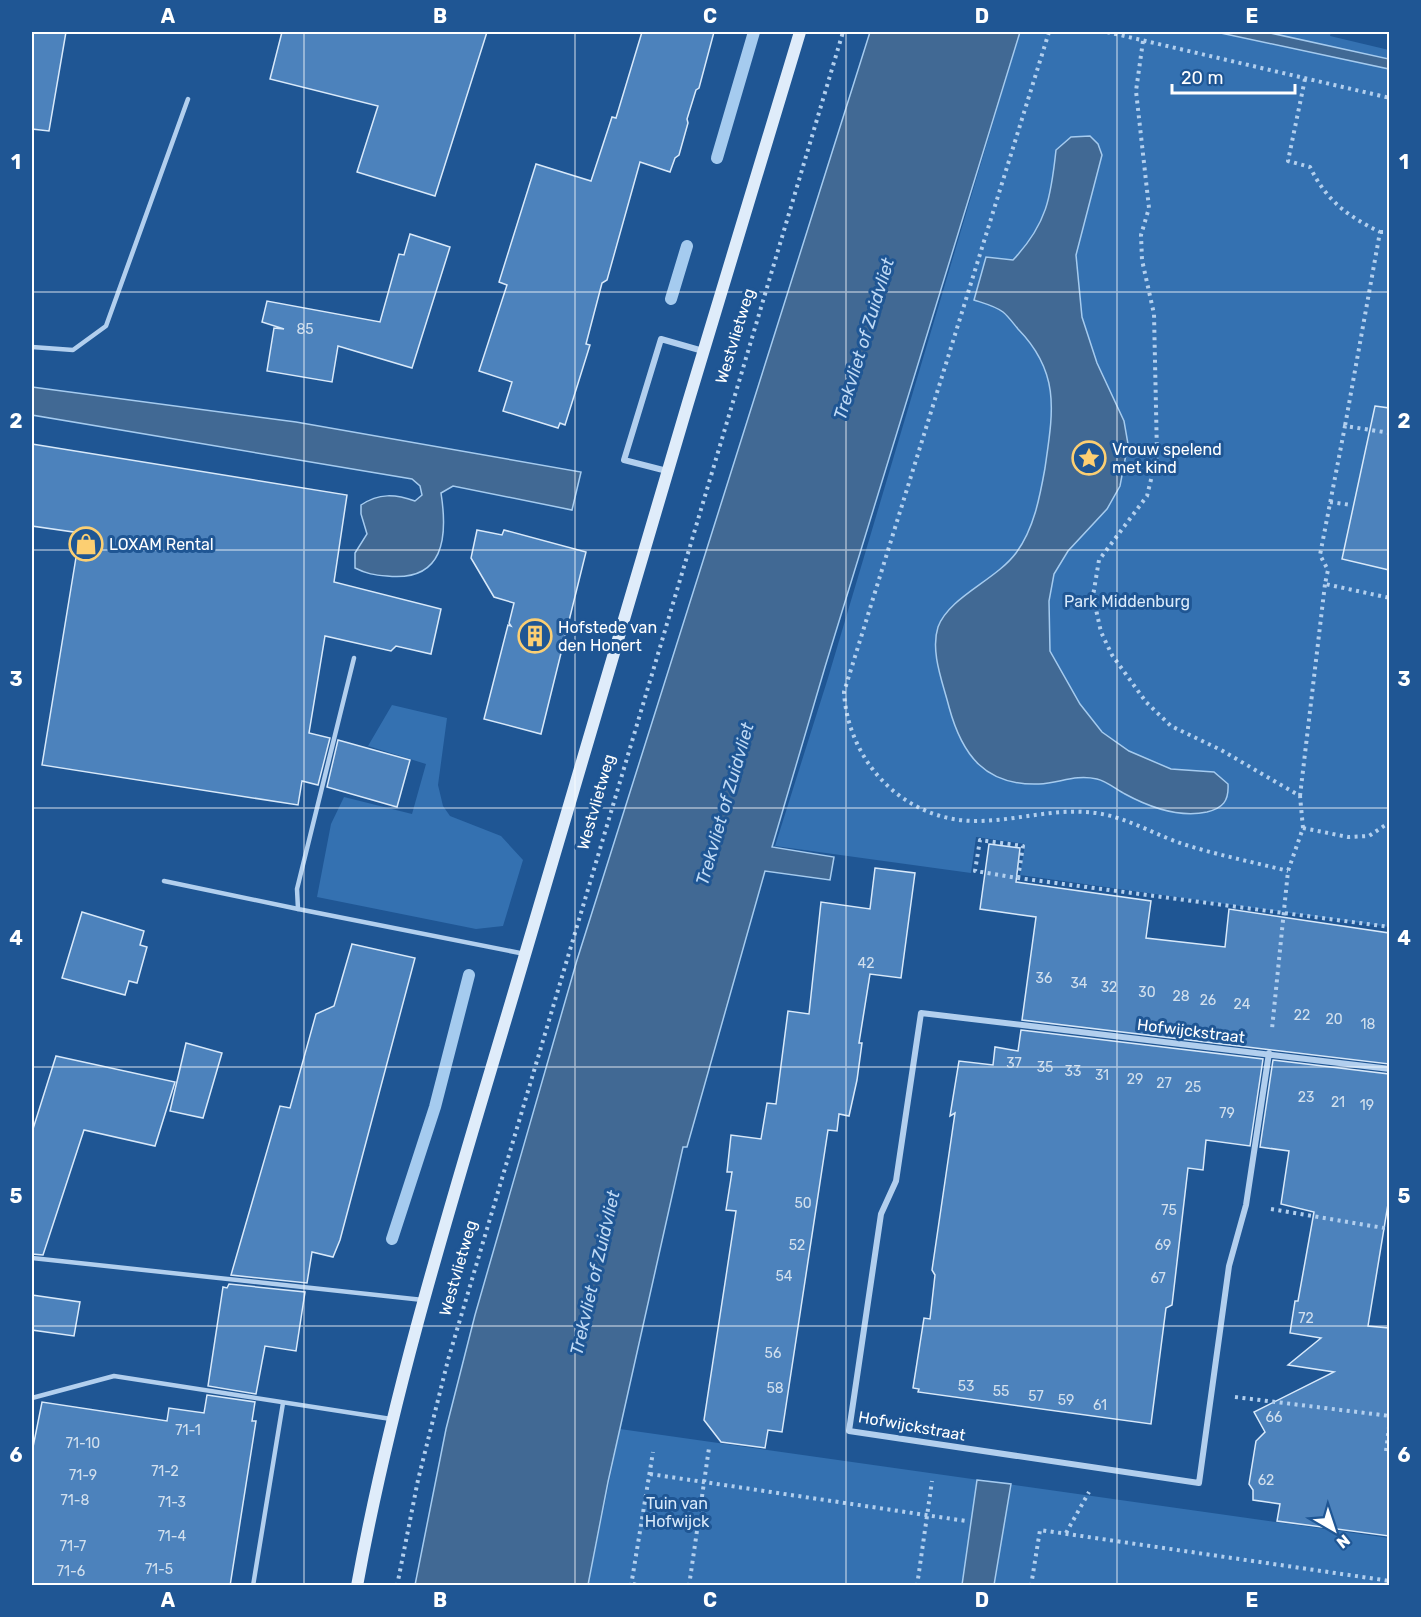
<svg xmlns="http://www.w3.org/2000/svg" width="1421" height="1617" font-family="Rubik,sans-serif">
<style>
.green{fill:#3471b1}
.water{fill:#416994;stroke:#a5cbef;stroke-width:1.5}
.lines{fill:none;stroke-linecap:round;stroke-linejoin:round}
.stream{stroke:#a5cbef;stroke-width:12}
.building{fill:#4c82bc;stroke:#d8e9fa;stroke-width:1.5}
.path{stroke:#b2cfee;stroke-width:4;stroke-dasharray:3 4.5;stroke-linecap:butt}
.lane{stroke:#b2cfee;stroke-width:4.5}
.street{stroke:#b2cfee;stroke-width:6}
.secondary{stroke:#dfecfa;stroke-width:12}
.grid{fill:none;stroke:#fff;stroke-width:1.5;stroke-opacity:0.55}
.labels{text-anchor:middle;dominant-baseline:central;stroke-width:6;stroke-linejoin:round;paint-order:stroke}
.number-label{font-size:14px;fill:#d2e0ee}
.street-label{font-size:16px;fill:#fff;stroke:#1f5694}
.poi-label{font-size:16px;fill:#fff;stroke:#1f5694;text-anchor:start}
.park-label{font-size:16px;fill:#d8e9fa;stroke:#1f5694}
.water-label{font-size:18px;font-style:italic;fill:#bed9f5;stroke:#1f5694}
.neatline{fill:none;stroke:#fff;stroke-width:2}
.grid-label{font-size:20px;text-anchor:middle;font-weight:bold;fill:#fff}
</style>
<rect width="100%" height="100%" fill="#1f5694"/>
<!-- green -->
<g class="green">
<path d="M 1020,32 L 1245,32 L 1389,65 L 1389,927 L 1020,875 L 1025,844 L 976,837 L 971,873 L 775,846 L 828,678 Z"/>
<path d="M 1266,32 L 1331,32 L 1330,36 L 1389,50 L 1389,59 Z"/>
<path d="M 392,705 L 447,718 L 438,785 L 443,806 L 450,816 L 501,836 L 523,860 L 503,926 L 476,929 L 317,897 L 331,824 L 344,797 L 412,814 L 426,764 L 368,746 Z"/>
<path d="M 620,1429 L 1389,1538 L 1389,1585 L 588,1586 Z"/>
</g>
<!-- water -->
<g class="water">
<path d="M 870,32 L 1020,32 L 825,667 L 772,847 L 834,857 L 830,880 L 765,871 L 687,1147 L 683,1147 L 608,1482 L 588,1585 L 415,1585 L 446,1429 L 475,1315 L 577,960 Z"/>
<path d="M 1216,32 L 1266,32 L 1389,59 L 1389,69 Z"/>
<path d="M 1090,136 L 1098,144 L 1102,155 L 1076,255 L 1082,317 L 1097,363 L 1124,421 L 1128,444 L 1120,486 L 1107,509 L 1068,551 L 1054,574 L 1049,601 L 1050,651 L 1080,704 L 1102,732 L 1129,751 L 1171,769 L 1214,772 L 1228,784 C 1229,801 1223,808 1207,812 C 1179,818 1149,807 1125,794 C 1116,789 1106,781 1097,779 C 1075,774 1060,783 1039,784 C 985,786 962,755 949,707 C 943,683 930,652 938,627 C 949,597 996,580 1016,553 C 1034,529 1040,496 1045,468 C 1053,412 1061,373 1018,329 C 1013,323 1008,316 1003,312 C 995,306 983,303 974,300 L 986,257 L 1013,260 C 1047,224 1051,197 1056,150 L 1071,137 Z"/>
<path d="M 32,387 L 296,422 L 581,472 L 572,510 L 453,486 L 441,493 C 448,538 444,582 387,576 C 374,575 367,574 355,568 L 355,553 L 367,534 L 361,514 L 361,505 C 379,493 395,494 415,501 L 422,495 L 420,486 L 412,479 L 32,415 Z"/>
<path d="M 977,1480 L 1011,1484 L 994,1585 L 962,1585 Z"/>
</g>
<g class="lines">
<!-- stream -->
<g class="stream">
<path d="M 717,158 L 754,32"/>
<path d="M 671,299 L 687,246"/>
<path d="M 392,1239 L 435,1107 L 469,975"/>
</g>
</g>
<!-- building -->
<g class="building">
<path d="M 32,32 L 66,32 L 49,131 L 32,129 Z"/>
<path d="M 282,32 L 487,32 L 435,196 L 357,172 L 378,106 L 270,79 Z"/>
<path d="M 642,32 L 714,32 L 699,88 L 696,90 L 687,119 L 688,123 L 679,155 L 675,158 L 670,172 L 640,162 L 607,280 L 602,283 L 586,344 L 590,345 L 565,425 L 560,423 L 558,428 L 503,411 L 512,382 L 479,371 L 507,285 L 499,282 L 536,164 L 591,181 L 612,117 L 616,118 Z"/>
<path d="M 410,234 L 450,247 L 412,368 L 338,346 L 332,382 L 267,371 L 274,328 L 284,329 L 262,322 L 267,301 L 380,322 L 399,254 L 404,255 Z"/>
<path d="M 1375,406 L 1389,408 L 1389,570 L 1342,559 Z"/>
<path d="M 32,444 L 347,495 L 334,582 L 441,609 L 431,654 L 396,646 L 391,651 L 325,636 L 309,733 L 330,738 L 318,785 L 302,781 L 298,805 L 42,765 L 80,533 L 32,526 Z"/>
<path d="M 477,530 L 502,535 L 504,530 L 586,552 L 541,734 L 484,719 L 508,625 L 511,626 L 509,623 L 514,603 L 494,597 L 471,558 Z"/>
<path d="M 338,740 L 410,760 L 397,807 L 327,787 Z"/>
<path d="M 989,844 L 1020,848 L 1016,882 L 1151,901 L 1146,938 L 1225,947 L 1229,909 L 1389,933 L 1389,1064 L 1022,1020 L 1036,917 L 980,909 Z"/>
<path d="M 875,868 L 915,873 L 901,978 L 870,974 L 859,1043 L 862,1043 L 857,1080 L 849,1116 L 839,1114 L 837,1131 L 828,1130 L 782,1432 L 768,1430 L 765,1448 L 721,1442 L 704,1420 L 736,1211 L 726,1210 L 732,1172 L 727,1172 L 731,1135 L 761,1139 L 767,1103 L 776,1104 L 788,1011 L 809,1014 L 821,902 L 870,909 Z"/>
<path d="M 82,912 L 144,931 L 140,945 L 147,947 L 137,983 L 129,981 L 125,995 L 62,978 Z"/>
<path d="M 352,944 L 415,958 L 340,1240 L 333,1257 L 312,1252 L 307,1283 L 231,1275 L 280,1106 L 290,1108 L 316,1014 L 334,1006 Z"/>
<path d="M 1021,1030 L 1263,1059 L 1250,1146 L 1206,1140 L 1203,1170 L 1188,1168 L 1172,1305 L 1166,1308 L 1151,1424 L 918,1392 L 919,1389 L 913,1388 L 924,1318 L 930,1319 L 935,1275 L 932,1270 L 955,1113 L 950,1116 L 959,1061 L 993,1065 L 995,1047 L 1018,1051 Z"/>
<path d="M 186,1043 L 222,1053 L 203,1118 L 170,1111 Z"/>
<path d="M 56,1056 L 175,1082 L 155,1146 L 84,1130 L 43,1255 L 32,1254 L 32,1132 Z"/>
<path d="M 1273,1060 L 1389,1074 L 1389,1198 L 1368,1326 L 1389,1328 L 1389,1536 L 1277,1521 L 1280,1504 L 1253,1500 L 1253,1490 L 1249,1484 L 1256,1441 L 1265,1432 L 1254,1412 L 1334,1372 L 1288,1365 L 1321,1338 L 1290,1333 L 1295,1301 L 1298,1301 L 1314,1212 L 1281,1204 L 1289,1151 L 1260,1147 Z"/>
<path d="M 229,1284 L 305,1292 L 296,1351 L 265,1346 L 256,1394 L 208,1386 L 223,1287 L 227,1288 Z"/>
<path d="M 32,1295 L 80,1302 L 74,1336 L 32,1330 Z"/>
<path d="M 207,1395 L 255,1402 L 252,1421 L 256,1421 L 230,1586 L 32,1586 L 32,1452 L 42,1402 L 167,1421 L 169,1408 L 204,1413 Z"/>
</g>
<g class="lines">
<!-- path -->
<g class="path">
<path d="M 1049,32 L 844,692 C 848,762 904,821 976,821 C 1019,821 1059,806 1102,814 C 1129,819 1156,835 1183,844 C 1217,855 1253,862 1288,871"/>
<path d="M 1107,32 L 1390,98"/>
<path d="M 1143,41 L 1136,91 L 1149,208 L 1141,235 L 1142,260 L 1154,314 L 1157,455 L 1147,496 L 1099,560 L 1093,596 L 1101,632 L 1112,655 L 1146,702 L 1171,726 L 1221,750 L 1300,796 L 1303,828 L 1288,871 L 1272,1029"/>
<path d="M 1305,79 L 1288,161 L 1310,167 C 1326,200 1347,216 1380,232 L 1345,426"/>
<path d="M 1380,232 L 1390,232"/>
<path d="M 1390,433 L 1345,426 L 1320,555 L 1328,570 L 1325,584 L 1390,598"/>
<path d="M 1330,502 L 1351,505"/>
<path d="M 1300,796 L 1325,584"/>
<path d="M 1303,828 L 1348,837 L 1369,836 L 1390,822"/>
<path d="M 1018,878 L 1023,846 L 980,840 L 975,871 L 1018,878 L 1390,927"/>
<path d="M 1271,1209 L 1390,1229"/>
<path d="M 1235,1397 L 1390,1416"/>
<path d="M 1386,1451 L 1390,1419"/>
<path d="M 650,1474 L 966,1521"/>
<path d="M 1066,1533 L 1089,1492"/>
<path d="M 633,1584 L 643,1586"/>
<path d="M 397,1586 L 418,1480 L 448,1360 L 843,32"/>
<path d="M 631,1586 L 653,1452"/>
<path d="M 689,1586 L 709,1448"/>
<path d="M 917,1586 L 932,1481"/>
<path d="M 1031,1586 L 1040,1530 L 1390,1581"/>
</g>
<!-- lane -->
<g class="lane">
<path d="M 32,347 L 73,350 L 106,326 L 188,99"/>
<path d="M 354,658 L 297,889 L 298,909 L 525,954"/>
<path d="M 164,881 L 298,909"/>
<path d="M 32,1258 L 423,1300"/>
<path d="M 32,1398 L 114,1376 L 391,1419"/>
<path d="M 253,1586 L 283,1403"/>
</g>
<!-- street -->
<g class="street">
<path d="M 667,471 L 624,460 L 661,339 L 703,351"/>
<path d="M 1269,1053 L 1246,1205 L 1229,1266 L 1199,1483 L 849,1431 L 881,1214 L 896,1181 L 921,1013 L 1390,1069"/>
</g>
<!-- secondary -->
<path class="secondary" d="M 357,1586 C 396,1372 463,1166 524,958 C 614,649 706,340 800,32"/>
</g>
<!-- grid -->
<path class="grid" d="M 304,32 L 304,1586M 575,32 L 575,1586M 846,32 L 846,1586M 1117,32 L 1117,1586M 32,292 L 1390,292M 32,550 L 1390,550M 32,808 L 1390,808M 32,1067 L 1390,1067M 32,1326 L 1390,1326"/>
<!-- icons -->
<defs>
<g id="sight-ring" transform="scale(1.725)"><circle r="9.5" fill="#1f5694" stroke="#fccf72" stroke-width="1.5"/><path d="M0-6L1.8-2.2L6-1.7L2.9 1.2L3.7 5.4L0 3.3L-3.7 5.4L-2.9 1.2L-6-1.7L-1.8-2.2Z" fill="#fccf72"/></g>
<g id="shop-ring" transform="scale(1.725)"><circle r="9.5" fill="#1f5694" stroke="#fccf72" stroke-width="1.5"/><path d="M-5-2.5h2.3a2.7 3.5 0 0 1 5.4 0H5L5.5 6h-11ZM-1.5-2.5h3a1.5 2.3 0 0 0-3 0Z" fill="#fccf72"/></g>
<g id="building-ring" transform="scale(1.725)"><circle r="9.5" fill="#1f5694" stroke="#fccf72" stroke-width="1.5"/><path d="M-4-6H4V6H1V3H-1V6H-4ZM-2.5-4.3h1.7v1.8h-1.7ZM.8-4.3h1.7v1.8H.8ZM-2.5-1h1.7V.8h-1.7ZM.8-1h1.7V.8H.8Z" fill="#fccf72"/></g>
</defs>
<g fill-rule="evenodd">
<use href="#sight-ring" x="1089" y="458"/>
<use href="#shop-ring" x="86" y="544"/>
<use href="#building-ring" x="535" y="636"/>
</g>
<g class="labels">
<!-- number labels -->
<g class="number-label">
<text x="305" y="329">85</text>
<text x="866" y="963">42</text>
<text x="1044" y="978">36</text>
<text x="1079" y="983">34</text>
<text x="1109" y="987">32</text>
<text x="1147" y="992">30</text>
<text x="1181" y="996">28</text>
<text x="1208" y="1000">26</text>
<text x="1242" y="1004">24</text>
<text x="1302" y="1015">22</text>
<text x="1334" y="1019">20</text>
<text x="1368" y="1024">18</text>
<text x="1014" y="1063">37</text>
<text x="1045" y="1067">35</text>
<text x="1073" y="1071">33</text>
<text x="1102" y="1075">31</text>
<text x="1135" y="1079">29</text>
<text x="1164" y="1083">27</text>
<text x="1193" y="1087">25</text>
<text x="1306" y="1097">23</text>
<text x="1338" y="1102">21</text>
<text x="1367" y="1105">19</text>
<text x="1227" y="1113">79</text>
<text x="803" y="1203">50</text>
<text x="1169" y="1210">75</text>
<text x="797" y="1245">52</text>
<text x="1163" y="1245">69</text>
<text x="784" y="1276">54</text>
<text x="1158" y="1278">67</text>
<text x="1306" y="1318">72</text>
<text x="773" y="1353">56</text>
<text x="966" y="1386">53</text>
<text x="775" y="1388">58</text>
<text x="1001" y="1391">55</text>
<text x="1036" y="1396">57</text>
<text x="1066" y="1400">59</text>
<text x="1100" y="1405">61</text>
<text x="1274" y="1417">66</text>
<text x="188" y="1430">71-1</text>
<text x="83" y="1443">71-10</text>
<text x="165" y="1471">71-2</text>
<text x="83" y="1475">71-9</text>
<text x="1266" y="1480">62</text>
<text x="75" y="1500">71-8</text>
<text x="172" y="1502">71-3</text>
<text x="172" y="1536">71-4</text>
<text x="73" y="1546">71-7</text>
<text x="159" y="1569">71-5</text>
<text x="71" y="1571">71-6</text>
</g>
<!-- street labels -->
<g class="street-label">
<text transform="translate(735 336) rotate(-73)">Westvlietweg</text>
<text transform="translate(596 802) rotate(-74)">Westvlietweg</text>
<text transform="translate(1191 1031) rotate(7)">Hofwijckstraat</text>
<text transform="translate(458 1268) rotate(-74)">Westvlietweg</text>
<text transform="translate(912 1426) rotate(10)">Hofwijckstraat</text>
</g>
<!-- poi labels -->
<g class="poi-label">
<text x="1112" y="449">Vrouw spelend<tspan x="1112" dy="18">met kind</tspan></text>
<text x="109" y="544">LOXAM Rental</text>
<text x="558" y="627">Hofstede van<tspan x="558" dy="18">den Honert</tspan></text>
</g>
<!-- park labels -->
<g class="park-label">
<text x="1127" y="601">Park Middenburg</text>
<text x="677" y="1503">Tuin van<tspan x="677" dy="18">Hofwijck</tspan></text>
</g>
<!-- water labels -->
<g class="water-label">
<text transform="translate(864 339) rotate(-73)">Trekvliet of Zuidvliet</text>
<text transform="translate(725 804) rotate(-74)">Trekvliet of Zuidvliet</text>
<text transform="translate(595 1273) rotate(-77)">Trekvliet of Zuidvliet</text>
</g>
</g>
<!-- border -->
<rect width="1421" height="1617" fill="none" stroke="#1f5694" stroke-width="66"/>
<!-- north arrow -->
<g transform="translate(1334 1530) rotate(141)" stroke="#1f5694" stroke-width="4.5" paint-order="stroke">
<path d="M0-4.5L10 22L0 15L-10 22Z" fill="#ffffff"/>
<text y="-9" font-size="16" font-weight="bold" text-anchor="middle" fill="#ffffff">N</text>
</g>
<!-- scale -->
<path d="M1172 84v9h123v-9" fill="none" stroke="#ffffff" stroke-width="3"/>
<text x="1181" y="84" font-size="18" fill="#ffffff" stroke="#1f5694" stroke-width="4.5" paint-order="stroke">20 m</text>
<rect x="33" y="33" width="1355" height="1551" class="neatline"/>
<g class="grid-label">
<text x="168" y="23">A</text>
<text x="440" y="23">B</text>
<text x="710" y="23">C</text>
<text x="982" y="23">D</text>
<text x="1252" y="23">E</text>
<text x="16" y="169">1</text>
<text x="1404" y="169">1</text>
<text x="16" y="428">2</text>
<text x="1404" y="428">2</text>
<text x="16" y="686">3</text>
<text x="1404" y="686">3</text>
<text x="16" y="945">4</text>
<text x="1404" y="945">4</text>
<text x="16" y="1203">5</text>
<text x="1404" y="1203">5</text>
<text x="16" y="1462">6</text>
<text x="1404" y="1462">6</text>
<text x="168" y="1607">A</text>
<text x="440" y="1607">B</text>
<text x="710" y="1607">C</text>
<text x="982" y="1607">D</text>
<text x="1252" y="1607">E</text>
</g>
</svg>
